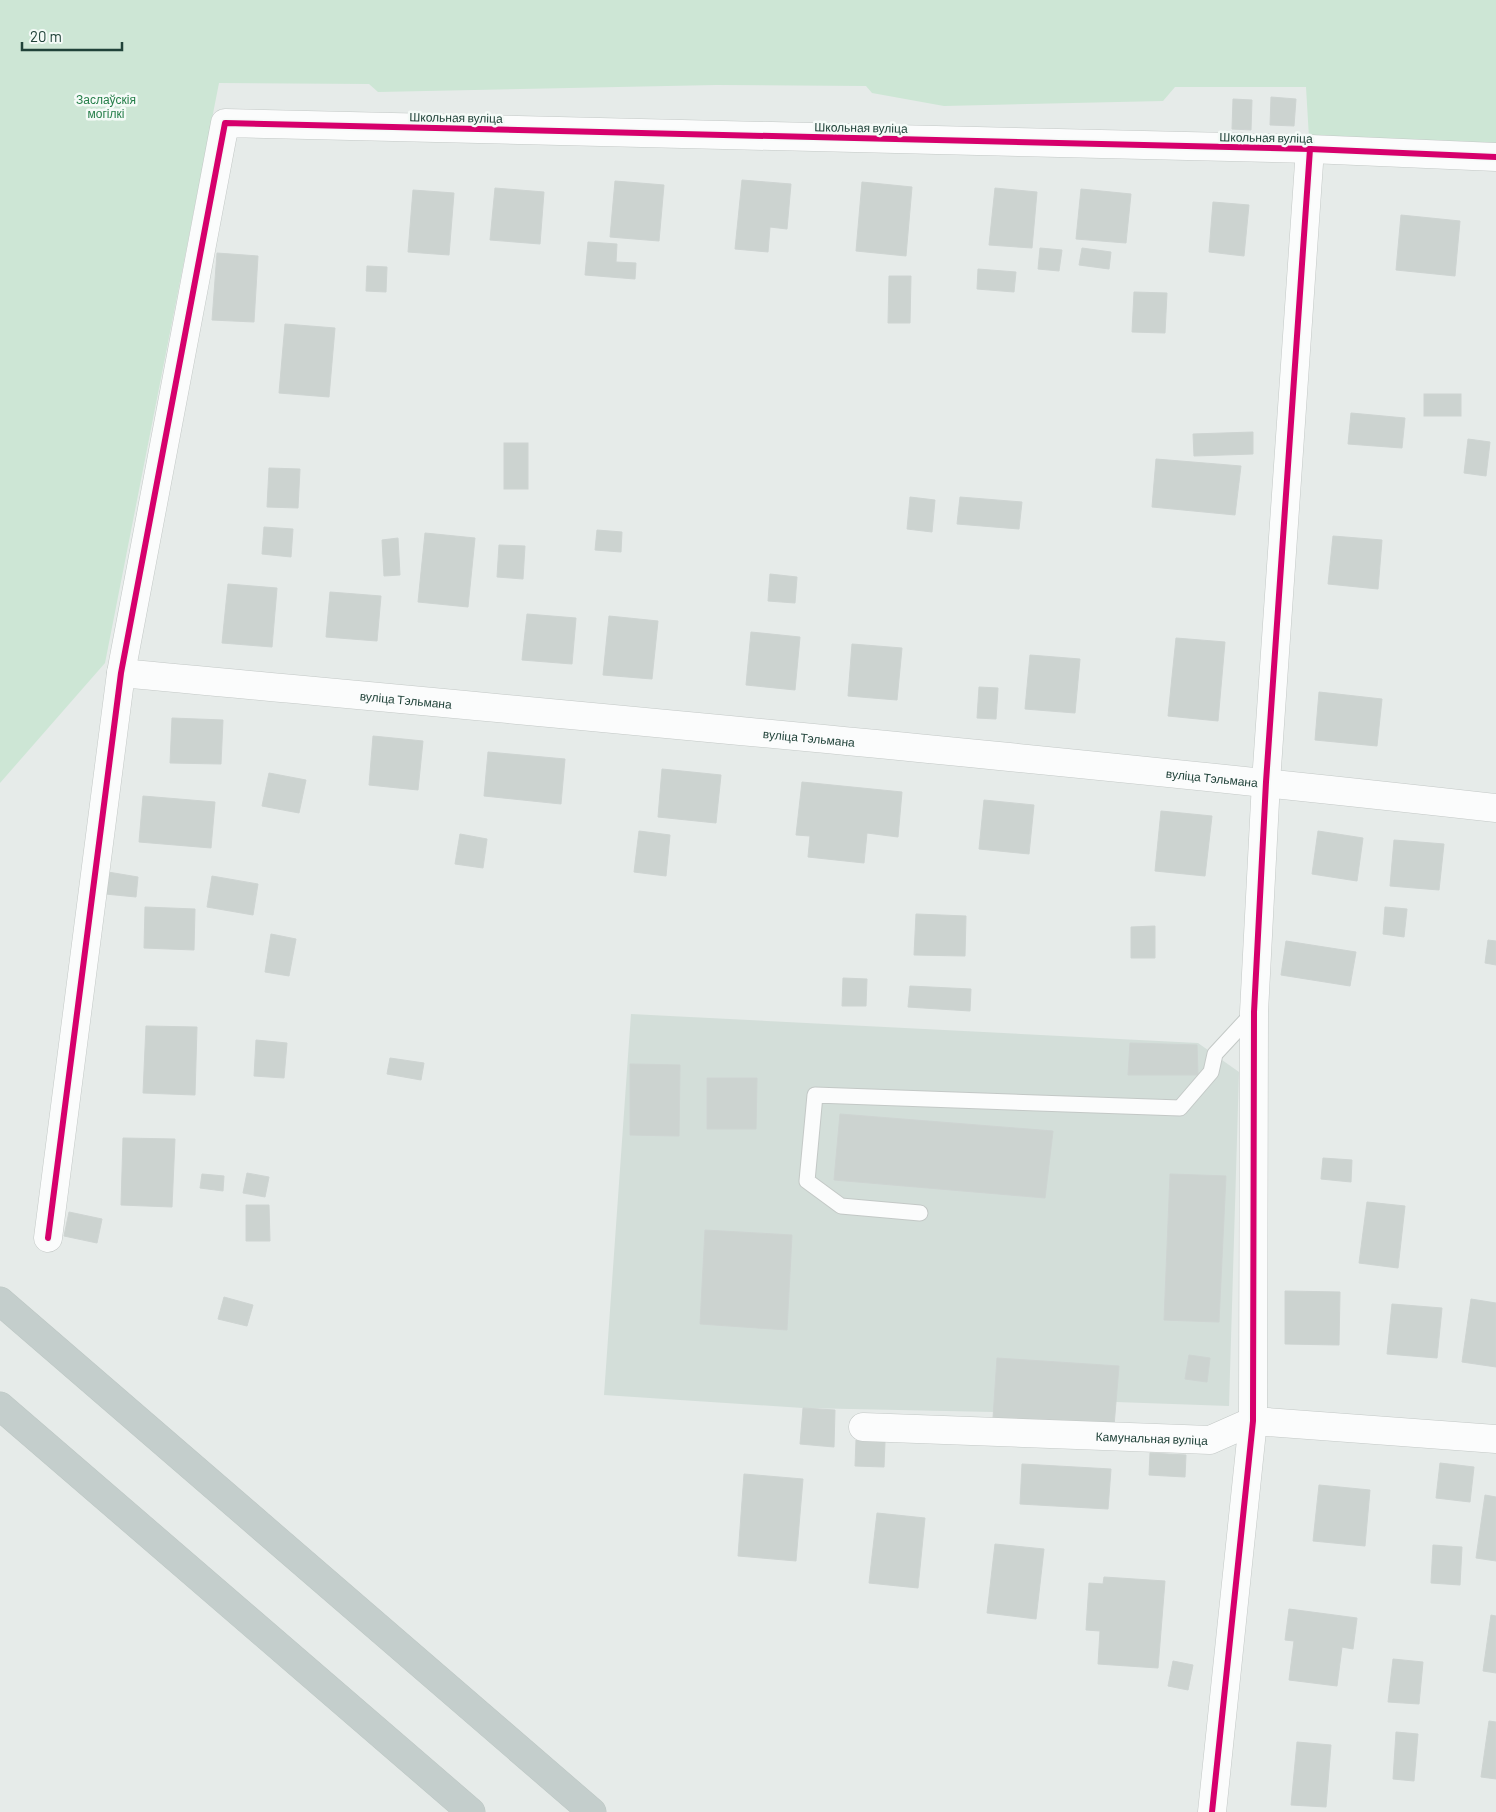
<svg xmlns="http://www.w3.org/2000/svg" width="1496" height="1812" font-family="Barlow,sans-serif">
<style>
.built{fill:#d3ded9}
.green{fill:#cde6d5}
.building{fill:#ccd3d0;stroke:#ced4d2}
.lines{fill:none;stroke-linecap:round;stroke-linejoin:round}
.service-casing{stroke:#c3c8c6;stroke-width:17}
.minor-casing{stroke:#c3c8c6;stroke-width:29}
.trunk-casing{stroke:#bdc7c4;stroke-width:29}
.service{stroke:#fbfcfc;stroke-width:15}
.minor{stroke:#fbfcfc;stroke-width:28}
.trunk{stroke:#c4cecc;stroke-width:28}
.cycleway-casing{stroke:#f4faf7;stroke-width:9}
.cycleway{stroke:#d6006c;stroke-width:6}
.labels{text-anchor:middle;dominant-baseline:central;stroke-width:5;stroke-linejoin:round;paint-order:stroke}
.park-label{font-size:12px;fill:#257e49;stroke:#f4faf7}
.street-label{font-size:12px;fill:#204239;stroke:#f4faf7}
</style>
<rect width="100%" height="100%" fill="#e6ebe9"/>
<!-- built -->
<path class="built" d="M 631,1014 L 1198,1043 L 1239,1072 L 1229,1406 L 1116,1402 L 1109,1425 L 994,1412 L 803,1408 L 604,1395 Z"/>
<!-- green -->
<path class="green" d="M 0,0 L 1496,0 L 1496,145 L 1309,138 L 1306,87 L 1175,87 L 1163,101 L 944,106 L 872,93 L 866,86 L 716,85 L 378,92 L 369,84 L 219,83 L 105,663 L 0,783 Z"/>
<!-- building -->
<g class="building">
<path d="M 1271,97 L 1296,99 L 1294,126 L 1270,125 Z"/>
<path d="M 1233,99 L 1252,100 L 1251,130 L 1232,129 Z"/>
<path d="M 742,180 L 791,184 L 787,229 L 770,227 L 768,252 L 735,249 Z"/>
<path d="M 615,181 L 664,185 L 659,241 L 610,237 Z"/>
<path d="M 862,182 L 912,187 L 906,256 L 856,251 Z"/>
<path d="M 495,188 L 544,192 L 540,244 L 490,240 Z"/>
<path d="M 995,188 L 1037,192 L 1032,248 L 989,245 Z"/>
<path d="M 1081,189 L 1131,194 L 1126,243 L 1076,239 Z"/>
<path d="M 413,190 L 454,193 L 449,255 L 408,252 Z"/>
<path d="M 1213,202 L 1249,205 L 1244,256 L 1209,252 Z"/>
<path d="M 1401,215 L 1460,221 L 1455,276 L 1396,270 Z"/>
<path d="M 588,242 L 617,244 L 616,262 L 636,263 L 635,279 L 585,275 Z"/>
<path d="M 1040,248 L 1062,250 L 1059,271 L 1038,269 Z"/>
<path d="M 1082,248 L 1111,252 L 1109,269 L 1079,265 Z"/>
<path d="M 217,253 L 258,256 L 254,322 L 212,320 Z"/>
<path d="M 367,266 L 387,267 L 386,292 L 366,291 Z"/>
<path d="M 978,269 L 1016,272 L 1014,292 L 977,289 Z"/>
<path d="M 889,276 L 911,276 L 910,323 L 888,323 Z"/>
<path d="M 1134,292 L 1167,293 L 1165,333 L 1132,332 Z"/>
<path d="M 285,324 L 335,328 L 329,397 L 279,393 Z"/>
<rect x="1424" y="394" width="37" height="22"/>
<path d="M 1351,413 L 1405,418 L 1402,448 L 1348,444 Z"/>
<path d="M 1253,432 L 1253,454 L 1194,456 L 1193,434 Z"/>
<path d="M 1468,439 L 1490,442 L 1486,476 L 1464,473 Z"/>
<rect x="504" y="443" width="24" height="46"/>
<path d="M 1156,459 L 1241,466 L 1235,515 L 1152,507 Z"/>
<path d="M 269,468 L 300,469 L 298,508 L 267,507 Z"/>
<path d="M 910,497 L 935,500 L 932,532 L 907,529 Z"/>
<path d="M 960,497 L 1022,502 L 1019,529 L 957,524 Z"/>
<path d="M 264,527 L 293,529 L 291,557 L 262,554 Z"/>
<path d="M 597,530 L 622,532 L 621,552 L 595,550 Z"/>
<path d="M 425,533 L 475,538 L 468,607 L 418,602 Z"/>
<path d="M 1333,536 L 1382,540 L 1378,589 L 1328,584 Z"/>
<path d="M 398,538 L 400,575 L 384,576 L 382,540 Z"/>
<path d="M 499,545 L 525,546 L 523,579 L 497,577 Z"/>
<path d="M 770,574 L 797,577 L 795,603 L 768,601 Z"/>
<path d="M 228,584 L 277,588 L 272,647 L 222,643 Z"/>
<path d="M 330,592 L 381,596 L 377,641 L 326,637 Z"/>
<path d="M 527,614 L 576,618 L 572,664 L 522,660 Z"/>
<path d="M 609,616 L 658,621 L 652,679 L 603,675 Z"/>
<path d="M 751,632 L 800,637 L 795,690 L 746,685 Z"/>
<path d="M 1176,638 L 1225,642 L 1218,721 L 1168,716 Z"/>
<path d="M 852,644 L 902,648 L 897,700 L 848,696 Z"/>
<path d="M 1030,655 L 1080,659 L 1075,713 L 1025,709 Z"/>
<path d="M 979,687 L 998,688 L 996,719 L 977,718 Z"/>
<path d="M 1319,692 L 1382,699 L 1377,746 L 1315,740 Z"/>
<path d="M 172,718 L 223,720 L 221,764 L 170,763 Z"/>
<path d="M 373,736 L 423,741 L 418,790 L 369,785 Z"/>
<path d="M 488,752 L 565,759 L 561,804 L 484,796 Z"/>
<path d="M 662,769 L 721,775 L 716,823 L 658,817 Z"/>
<path d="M 269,773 L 306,780 L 299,813 L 262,806 Z"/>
<path d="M 802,782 L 902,792 L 898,837 L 867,833 L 864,863 L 808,857 L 810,836 L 796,835 Z"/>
<path d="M 143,796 L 215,802 L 211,848 L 139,842 Z"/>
<path d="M 984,800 L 1034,805 L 1029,854 L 979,849 Z"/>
<path d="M 1161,811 L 1212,816 L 1205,876 L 1155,871 Z"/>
<path d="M 639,831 L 670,835 L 666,876 L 634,872 Z"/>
<path d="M 1318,831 L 1363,838 L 1357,881 L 1312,874 Z"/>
<path d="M 460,834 L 487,839 L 483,868 L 455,864 Z"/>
<path d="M 1394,840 L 1444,844 L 1439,890 L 1390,886 Z"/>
<path d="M 108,872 L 138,877 L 136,897 L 105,894 Z"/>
<path d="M 212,876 L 258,884 L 253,915 L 207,907 Z"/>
<path d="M 145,907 L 195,909 L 194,950 L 144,948 Z"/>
<path d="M 1385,907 L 1407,909 L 1404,937 L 1383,934 Z"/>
<path d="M 916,914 L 966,916 L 965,956 L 914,955 Z"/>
<path d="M 1155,926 L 1155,958 L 1131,958 L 1131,927 Z"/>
<path d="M 271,934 L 296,939 L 289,976 L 265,972 Z"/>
<path d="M 1488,940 L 1496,941 L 1496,965 L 1485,963 Z"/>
<path d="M 1286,941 L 1356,952 L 1350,986 L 1281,975 Z"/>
<path d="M 843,978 L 867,979 L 866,1006 L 842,1006 Z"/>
<path d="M 910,986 L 971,989 L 970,1011 L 908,1007 Z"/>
<path d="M 146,1026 L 197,1027 L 195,1095 L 143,1093 Z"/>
<path d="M 256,1040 L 287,1043 L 284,1078 L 254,1076 Z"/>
<path d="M 1130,1043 L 1197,1045 L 1198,1075 L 1128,1075 Z"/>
<path d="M 390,1058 L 424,1063 L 421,1080 L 387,1074 Z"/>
<path d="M 630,1064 L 680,1065 L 679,1136 L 630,1135 Z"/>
<path d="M 707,1078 L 757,1078 L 756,1129 L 707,1129 Z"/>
<path d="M 840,1114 L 1053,1131 L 1045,1198 L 834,1180 Z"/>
<path d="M 123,1138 L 175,1139 L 172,1207 L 121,1205 Z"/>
<path d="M 1323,1158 L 1352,1160 L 1351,1182 L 1321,1179 Z"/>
<path d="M 247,1173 L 269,1177 L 265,1197 L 243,1193 Z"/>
<path d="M 202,1174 L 224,1176 L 223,1191 L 200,1188 Z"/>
<path d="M 1170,1174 L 1226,1176 L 1219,1322 L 1164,1320 Z"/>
<path d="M 1367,1202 L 1405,1206 L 1398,1268 L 1359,1263 Z"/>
<path d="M 246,1205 L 269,1205 L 270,1241 L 246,1241 Z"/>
<path d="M 69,1212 L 102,1219 L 97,1243 L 64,1236 Z"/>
<path d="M 705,1230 L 792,1235 L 787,1330 L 700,1324 Z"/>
<path d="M 1285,1291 L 1340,1292 L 1339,1345 L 1285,1344 Z"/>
<path d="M 224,1297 L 253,1305 L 247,1326 L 218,1319 Z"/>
<path d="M 1471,1299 L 1496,1303 L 1496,1367 L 1462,1362 Z"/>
<path d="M 1392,1304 L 1442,1308 L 1437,1358 L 1387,1354 Z"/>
<path d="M 1189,1355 L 1210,1358 L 1207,1382 L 1185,1379 Z"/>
<path d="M 997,1358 L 1119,1366 L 1114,1426 L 993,1418 Z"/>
<path d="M 803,1408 L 835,1410 L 834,1447 L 800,1444 Z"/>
<path d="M 856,1440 L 885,1442 L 884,1467 L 855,1466 Z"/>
<path d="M 1150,1453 L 1186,1455 L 1185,1477 L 1149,1475 Z"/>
<path d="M 1440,1463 L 1474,1467 L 1470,1502 L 1436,1498 Z"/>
<path d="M 1022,1464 L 1111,1469 L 1108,1509 L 1020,1504 Z"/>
<path d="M 744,1474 L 803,1479 L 796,1561 L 738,1556 Z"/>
<path d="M 1319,1485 L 1370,1490 L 1365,1546 L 1313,1541 Z"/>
<path d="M 1485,1495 L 1496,1497 L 1496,1561 L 1476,1558 Z"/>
<path d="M 877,1513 L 925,1518 L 918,1588 L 869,1583 Z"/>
<path d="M 995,1544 L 1044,1549 L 1036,1619 L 987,1613 Z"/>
<path d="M 1433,1545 L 1462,1547 L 1460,1585 L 1431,1583 Z"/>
<path d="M 1104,1577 L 1165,1581 L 1158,1668 L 1098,1664 L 1100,1631 L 1086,1630 L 1089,1583 L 1103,1584 Z"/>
<path d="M 1289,1609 L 1357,1618 L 1353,1649 L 1342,1647 L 1337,1686 L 1289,1680 L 1294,1641 L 1285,1640 Z"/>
<path d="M 1491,1615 L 1496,1616 L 1496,1673 L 1483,1671 Z"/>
<path d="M 1393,1659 L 1423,1662 L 1419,1704 L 1388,1702 Z"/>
<path d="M 1173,1661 L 1193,1665 L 1188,1690 L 1168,1686 Z"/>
<path d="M 1489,1721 L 1496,1722 L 1496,1779 L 1481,1777 Z"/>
<path d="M 1396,1732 L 1418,1734 L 1414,1781 L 1393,1779 Z"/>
<path d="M 1297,1742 L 1331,1745 L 1326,1807 L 1291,1805 Z"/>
</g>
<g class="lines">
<!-- service casing -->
<g class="service-casing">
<path id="service" d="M 920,1213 L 841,1206 L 807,1181 L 815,1095 L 1180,1108 L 1211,1072 L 1215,1054 L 1253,1013"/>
</g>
<!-- minor casing -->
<g class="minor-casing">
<g id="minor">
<path id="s1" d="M 121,673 C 580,716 1038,757 1496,808"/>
<path d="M 48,1238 L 121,673 L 225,123 L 1310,149 L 1496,157"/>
<path id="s2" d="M 863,1427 L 1210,1440 L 1253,1421 L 1496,1439"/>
<path d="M 1212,1812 L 1253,1421 L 1254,1012 L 1266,782 L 1310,149"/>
</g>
</g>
<!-- trunk casing -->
<g class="trunk-casing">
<g id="trunk">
<path d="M 0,1301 L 592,1812"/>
<path d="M 0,1406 L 471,1812"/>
</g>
</g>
<!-- service -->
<use href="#service" class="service"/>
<!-- minor -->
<use href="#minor" class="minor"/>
<!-- trunk -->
<use href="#trunk" class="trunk"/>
<!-- cycleway casing -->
<g class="cycleway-casing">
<g id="cycleway">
<path d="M 48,1238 L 121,673 L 225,123 L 1310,149 L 1496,157"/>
<path d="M 1212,1812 L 1253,1421 L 1254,1012 L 1266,782 L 1310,149"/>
</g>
</g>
<!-- cycleway -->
<use href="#cycleway" class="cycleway"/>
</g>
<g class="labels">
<!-- park labels -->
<g class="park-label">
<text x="106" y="99">Заслаўскія<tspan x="106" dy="14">могілкі</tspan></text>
</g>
<!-- street labels -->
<g class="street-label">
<text transform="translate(456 117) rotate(1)">Школьная вуліца</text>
<text transform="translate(861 127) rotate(1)">Школьная вуліца</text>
<text transform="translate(1266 137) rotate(1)">Школьная вуліца</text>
<text stroke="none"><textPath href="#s1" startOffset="286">вуліца Тэльмана</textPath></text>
<text stroke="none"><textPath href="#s1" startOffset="691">вуліца Тэльмана</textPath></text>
<text stroke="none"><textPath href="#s1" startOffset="1096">вуліца Тэльмана</textPath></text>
<text stroke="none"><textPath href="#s2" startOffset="289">Камунальная вуліца</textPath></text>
</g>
</g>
<!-- scale -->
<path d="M22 42v8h100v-8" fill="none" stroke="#204239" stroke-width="2.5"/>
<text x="30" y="42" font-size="15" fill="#204239" stroke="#f4faf7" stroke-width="4" paint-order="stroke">20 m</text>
</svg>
